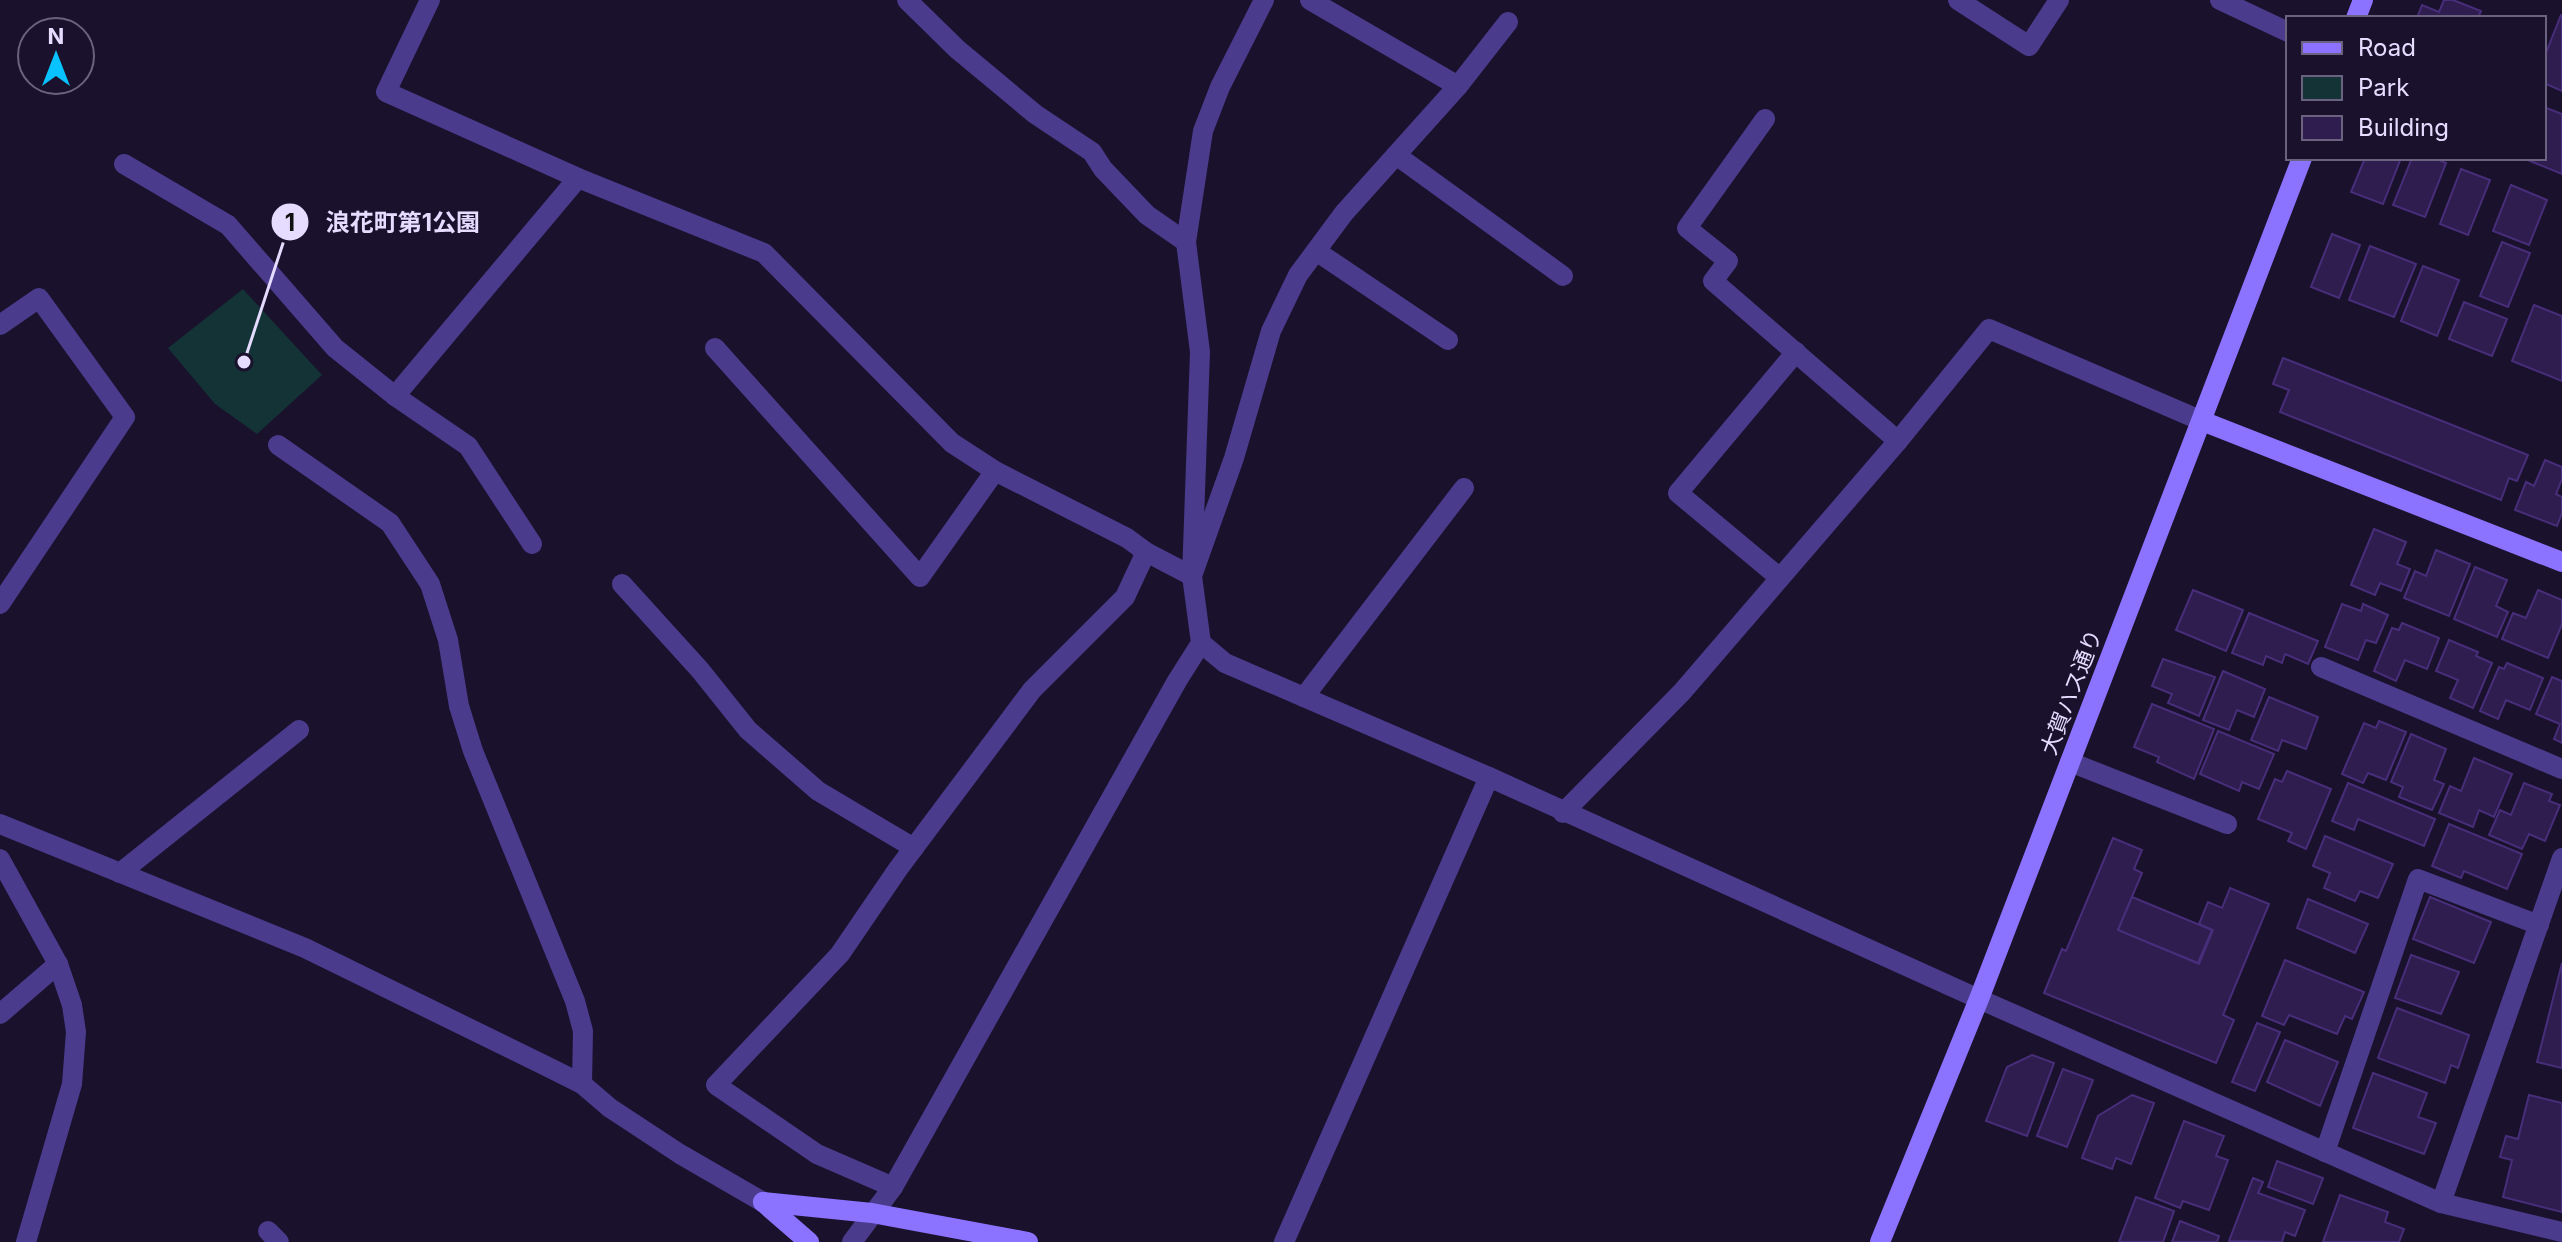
<svg xmlns="http://www.w3.org/2000/svg" width="2562" height="1242" font-family="Inter,'Noto Sans JP',sans-serif">
<style>
.green{fill:#143336}
.building{fill:#2e1d4e;stroke:#482e7a;stroke-width:2}
.lines{fill:none;stroke-linecap:round;stroke-linejoin:round}
.street{stroke:#4a3b8c;stroke-width:20}
.secondary{stroke:#8b73ff;stroke-width:20}
.labels{text-anchor:middle;dominant-baseline:central;stroke-width:6;stroke-linejoin:round;paint-order:stroke}
.street-label{font-size:22px;fill:#e5dcff;stroke:#1a112c}
.leader{fill:none;stroke:#e5dcff;stroke-width:3}
.callout-dot{fill:#e5dcff;stroke:#1a112c;stroke-width:3}
.mark-label{font-size:24px;text-anchor:middle;font-weight:bold;fill:#111}
.callout-label{font-size:24px;text-anchor:middle;font-weight:bold;fill:#e5dcff;stroke:#1a112c;stroke-width:6;stroke-linejoin:round;paint-order:stroke}
</style>
<rect width="100%" height="100%" fill="#1a112c"/>
<!-- green -->
<path class="green" d="M 243,289 L 322,375 L 257,434 L 215,404 L 168,348 Z"/>
<!-- building -->
<g class="building">
<path d="M 2444,0 L 2453,0 L 2481,11 L 2478,18 L 2417,18 L 2422,5 L 2439,12 Z"/>
<path d="M 2561,15 L 2562,15 L 2562,91 L 2544,83 L 2544,58 Z"/>
<path d="M 2544,107 L 2562,114 L 2562,174 L 2523,158 L 2544,158 Z"/>
<path d="M 2365,158 L 2401,158 L 2383,204 L 2351,192 Z"/>
<path d="M 2412,158 L 2435,158 L 2446,163 L 2425,217 L 2393,205 Z"/>
<path d="M 2461,169 L 2490,180 L 2468,235 L 2440,224 Z"/>
<path d="M 2511,185 L 2547,200 L 2529,245 L 2493,231 Z"/>
<path d="M 2332,234 L 2360,245 L 2339,298 L 2311,287 Z"/>
<path d="M 2502,242 L 2530,253 L 2508,307 L 2480,296 Z"/>
<path d="M 2370,246 L 2416,264 L 2394,317 L 2349,300 Z"/>
<path d="M 2423,266 L 2459,280 L 2437,336 L 2401,321 Z"/>
<path d="M 2464,302 L 2507,319 L 2492,356 L 2449,339 Z"/>
<path d="M 2534,305 L 2562,316 L 2562,381 L 2512,361 Z"/>
<path d="M 2283,358 L 2528,455 L 2517,481 L 2509,478 L 2501,500 L 2280,412 L 2289,390 L 2273,384 Z"/>
<path d="M 2545,460 L 2562,467 L 2562,479 L 2556,494 L 2562,497 L 2562,513 L 2557,526 L 2515,510 L 2526,482 L 2534,486 Z"/>
<path d="M 2374,529 L 2406,542 L 2397,564 L 2410,569 L 2401,591 L 2380,583 L 2375,595 L 2351,585 Z"/>
<path d="M 2436,550 L 2470,564 L 2449,616 L 2404,598 L 2415,571 L 2426,576 Z"/>
<path d="M 2475,567 L 2507,580 L 2496,606 L 2508,612 L 2497,637 L 2454,619 Z"/>
<path d="M 2193,590 L 2243,610 L 2226,651 L 2176,630 Z"/>
<path d="M 2538,590 L 2562,600 L 2562,624 L 2548,658 L 2502,639 L 2513,613 L 2526,618 Z"/>
<path d="M 2342,604 L 2361,611 L 2363,604 L 2388,615 L 2376,643 L 2366,640 L 2358,660 L 2325,647 Z"/>
<path d="M 2249,613 L 2318,641 L 2308,664 L 2285,654 L 2282,663 L 2266,656 L 2263,665 L 2232,653 Z"/>
<path d="M 2402,623 L 2439,638 L 2427,669 L 2405,660 L 2396,681 L 2374,671 L 2392,628 L 2399,630 Z"/>
<path d="M 2449,640 L 2478,652 L 2476,656 L 2492,663 L 2473,708 L 2450,698 L 2458,680 L 2436,671 Z"/>
<path d="M 2163,659 L 2215,677 L 2199,716 L 2168,703 L 2172,694 L 2152,686 Z"/>
<path d="M 2507,663 L 2543,678 L 2530,710 L 2506,700 L 2498,719 L 2480,711 L 2499,667 L 2504,669 Z"/>
<path d="M 2223,671 L 2265,689 L 2254,717 L 2237,710 L 2229,730 L 2203,720 Z"/>
<path d="M 2552,677 L 2562,681 L 2562,743 L 2554,739 L 2560,724 L 2536,714 Z"/>
<path d="M 2269,697 L 2318,717 L 2306,749 L 2282,740 L 2278,751 L 2251,740 Z"/>
<path d="M 2152,704 L 2214,729 L 2194,779 L 2157,762 L 2159,757 L 2134,747 Z"/>
<path d="M 2379,721 L 2406,732 L 2386,780 L 2368,773 L 2363,783 L 2342,774 L 2364,723 L 2376,728 Z"/>
<path d="M 2218,731 L 2274,754 L 2259,789 L 2242,782 L 2239,791 L 2200,774 Z"/>
<path d="M 2411,734 L 2446,749 L 2434,780 L 2444,784 L 2432,810 L 2399,797 L 2403,787 L 2391,782 Z"/>
<path d="M 2474,758 L 2512,774 L 2494,817 L 2479,810 L 2473,827 L 2439,813 L 2450,786 L 2461,791 Z"/>
<path d="M 2287,771 L 2331,789 L 2306,849 L 2288,841 L 2292,833 L 2258,819 L 2275,779 L 2282,782 Z"/>
<path d="M 2348,783 L 2435,819 L 2424,846 L 2358,819 L 2354,830 L 2332,821 Z"/>
<path d="M 2524,783 L 2552,794 L 2549,801 L 2560,805 L 2545,841 L 2529,834 L 2522,849 L 2489,835 L 2500,810 L 2511,815 Z"/>
<path d="M 2449,824 L 2522,854 L 2507,889 L 2464,871 L 2461,878 L 2432,866 Z"/>
<path d="M 2325,836 L 2393,864 L 2378,898 L 2360,891 L 2355,901 L 2324,888 L 2330,873 L 2313,866 Z"/>
<path d="M 2113,838 L 2142,850 L 2134,869 L 2142,873 L 2118,930 L 2199,964 L 2213,930 L 2199,924 L 2208,902 L 2222,908 L 2230,888 L 2269,904 L 2223,1015 L 2234,1020 L 2216,1063 L 2044,993 L 2062,949 L 2066,951 Z"/>
<path d="M 2132,897 L 2212,930 L 2198,963 L 2118,930 Z"/>
<path d="M 2430,897 L 2491,922 L 2474,963 L 2413,939 Z"/>
<path d="M 2308,899 L 2368,924 L 2355,953 L 2297,928 Z"/>
<path d="M 2411,955 L 2459,972 L 2441,1014 L 2395,998 Z"/>
<path d="M 2285,960 L 2364,992 L 2352,1019 L 2345,1016 L 2337,1034 L 2289,1015 L 2284,1025 L 2262,1016 Z"/>
<path d="M 2562,963 L 2562,1068 L 2537,1062 Z"/>
<path d="M 2397,1008 L 2469,1035 L 2458,1068 L 2451,1065 L 2445,1083 L 2378,1058 Z"/>
<path d="M 2257,1023 L 2280,1032 L 2255,1091 L 2232,1082 Z"/>
<path d="M 2285,1040 L 2338,1062 L 2320,1106 L 2267,1082 Z"/>
<path d="M 2032,1055 L 2054,1063 L 2027,1136 L 1986,1121 L 2007,1067 Z"/>
<path d="M 2063,1069 L 2093,1080 L 2067,1147 L 2037,1136 Z"/>
<path d="M 2373,1073 L 2427,1093 L 2418,1117 L 2436,1123 L 2424,1154 L 2353,1128 Z"/>
<path d="M 2132,1095 L 2154,1103 L 2131,1164 L 2116,1158 L 2112,1169 L 2082,1158 L 2098,1116 Z"/>
<path d="M 2529,1095 L 2562,1103 L 2562,1212 L 2503,1197 L 2512,1160 L 2500,1157 L 2506,1136 L 2518,1139 Z"/>
<path d="M 2184,1121 L 2224,1136 L 2216,1156 L 2228,1160 L 2209,1210 L 2183,1201 L 2180,1208 L 2155,1198 Z"/>
<path d="M 2277,1161 L 2323,1178 L 2313,1204 L 2268,1187 Z"/>
<path d="M 2253,1178 L 2263,1182 L 2258,1193 L 2305,1210 L 2295,1236 L 2285,1232 L 2282,1242 L 2229,1241 Z"/>
<path d="M 2340,1195 L 2388,1212 L 2385,1222 L 2404,1229 L 2399,1242 L 2323,1242 Z"/>
<path d="M 2136,1197 L 2174,1211 L 2163,1242 L 2119,1242 Z"/>
<path d="M 2180,1221 L 2219,1236 L 2217,1242 L 2172,1242 Z"/>
</g>
<g class="lines">
<!-- street -->
<g class="street">
<path d="M 430,0 L 386,92 L 578,178 L 764,253 L 952,443 L 995,471 L 1127,538 L 1146,552 L 1192,576 L 1234,458 L 1271,331 L 1298,275 L 1344,213 L 1458,86 L 1508,22"/>
<path d="M 907,0 L 957,49 L 1035,114 L 1092,152 L 1103,169 L 1147,215 L 1186,242"/>
<path d="M 1310,0 L 1458,86"/>
<path d="M 1958,0 L 2029,46 L 2059,0"/>
<path d="M 2220,0 L 2288,32"/>
<path d="M 1765,119 L 1687,228 L 1728,261 L 1713,281 L 1898,441"/>
<path d="M 1396,155 L 1563,276"/>
<path d="M 124,164 L 228,225 L 335,348 L 395,396 L 468,446 L 532,544"/>
<path d="M 1316,251 L 1448,340"/>
<path d="M 0,325 L 39,298 L 125,417 L 0,604"/>
<path d="M 715,348 L 920,577 L 995,471"/>
<path d="M 395,396 L 578,178"/>
<path d="M 278,445 L 390,523 L 430,584 L 448,640 L 459,706 L 473,751 L 575,1001 L 583,1031 L 582,1084"/>
<path d="M 1780,578 L 1678,493 L 1796,352"/>
<path d="M 622,584 L 700,670 L 748,730 L 818,791 L 914,848"/>
<path d="M 1201,643 L 1225,663 L 1489,777 L 1979,999 L 2441,1203 L 2562,1232"/>
<path d="M 2321,667 L 2562,769"/>
<path d="M 1304,697 L 1464,488"/>
<path d="M 2070,762 L 2227,824"/>
<path d="M 1563,813 L 1682,692 L 1898,441 L 1989,329 L 2202,421"/>
<path d="M 0,824 L 305,948 L 548,1067 L 582,1084 L 610,1108 L 680,1154 L 763,1202"/>
<path d="M 0,859 L 58,964 L 72,1005 L 76,1032 L 72,1084 L 26,1242"/>
<path d="M 120,873 L 299,730"/>
<path d="M 0,1014 L 58,964"/>
<path d="M 2325,1152 L 2418,879 L 2539,925"/>
<path d="M 893,1187 L 817,1154 L 716,1085 L 840,954 L 898,869 L 1032,690 L 1125,597 L 1146,552"/>
<path d="M 2441,1203 L 2562,858"/>
<path d="M 268,1231 L 279,1242"/>
<path d="M 852,1242 L 893,1187 L 1177,681 L 1201,643 L 1192,576 L 1200,352 L 1186,242 L 1203,131 L 1220,87 L 1264,0"/>
<path d="M 1284,1242 L 1489,777"/>
</g>
<!-- secondary -->
<g class="secondary">
<path d="M 2356,18 L 2363,0"/>
<path d="M 2202,421 L 2562,562"/>
<path d="M 763,1202 L 872,1213 L 1028,1242"/>
<path d="M 763,1202 L 809,1242"/>
<path d="M 1880,1242 L 1979,999 L 2302,158"/>
</g>
</g>
<g class="labels">
<!-- street labels -->
<g class="street-label">
<text transform="translate(2071 692) rotate(-69)">大賀ハス通り</text>
</g>
</g>
<!-- callouts -->
<path class="leader" d="M244 362L290 222"/>
<g class="callout-dot">
<circle cx="244" cy="362" r="8"/>
<circle cx="290" cy="222" r="20"/>
</g>
<g class="mark-label">
<text x="290" y="231">1</text>
</g>
<g class="callout-label">
<text x="403" y="231">浪花町第1公園</text>
</g>
<!-- legend -->
<rect x="2286" y="16" width="260" height="144" fill="#1a112c" stroke="#6b6280" stroke-width="2"/>
<rect x="2302" y="42" width="40" height="12" fill="#8b73ff" stroke="#6b6280" stroke-width="2"/>
<text x="2358" y="56" font-size="24" fill="#e5dcff">Road</text>
<rect x="2302" y="76" width="40" height="24" fill="#143336" stroke="#6b6280" stroke-width="2"/>
<text x="2358" y="96" font-size="24" fill="#e5dcff">Park</text>
<rect x="2302" y="116" width="40" height="24" fill="#2e1d4e" stroke="#6b6280" stroke-width="2"/>
<text x="2358" y="136" font-size="24" fill="#e5dcff">Building</text>
<!-- north arrow -->
<g transform="translate(56 56)"><circle r="38" fill="#1a112c" stroke="#6b6280" stroke-width="2"/>
<path d="M0-6L14 30L0 20L-14 30Z" fill="#08c3ff"/>
<text y="-12" font-size="22" font-weight="bold" text-anchor="middle" fill="#e5dcff">N</text>
</g>
</svg>
